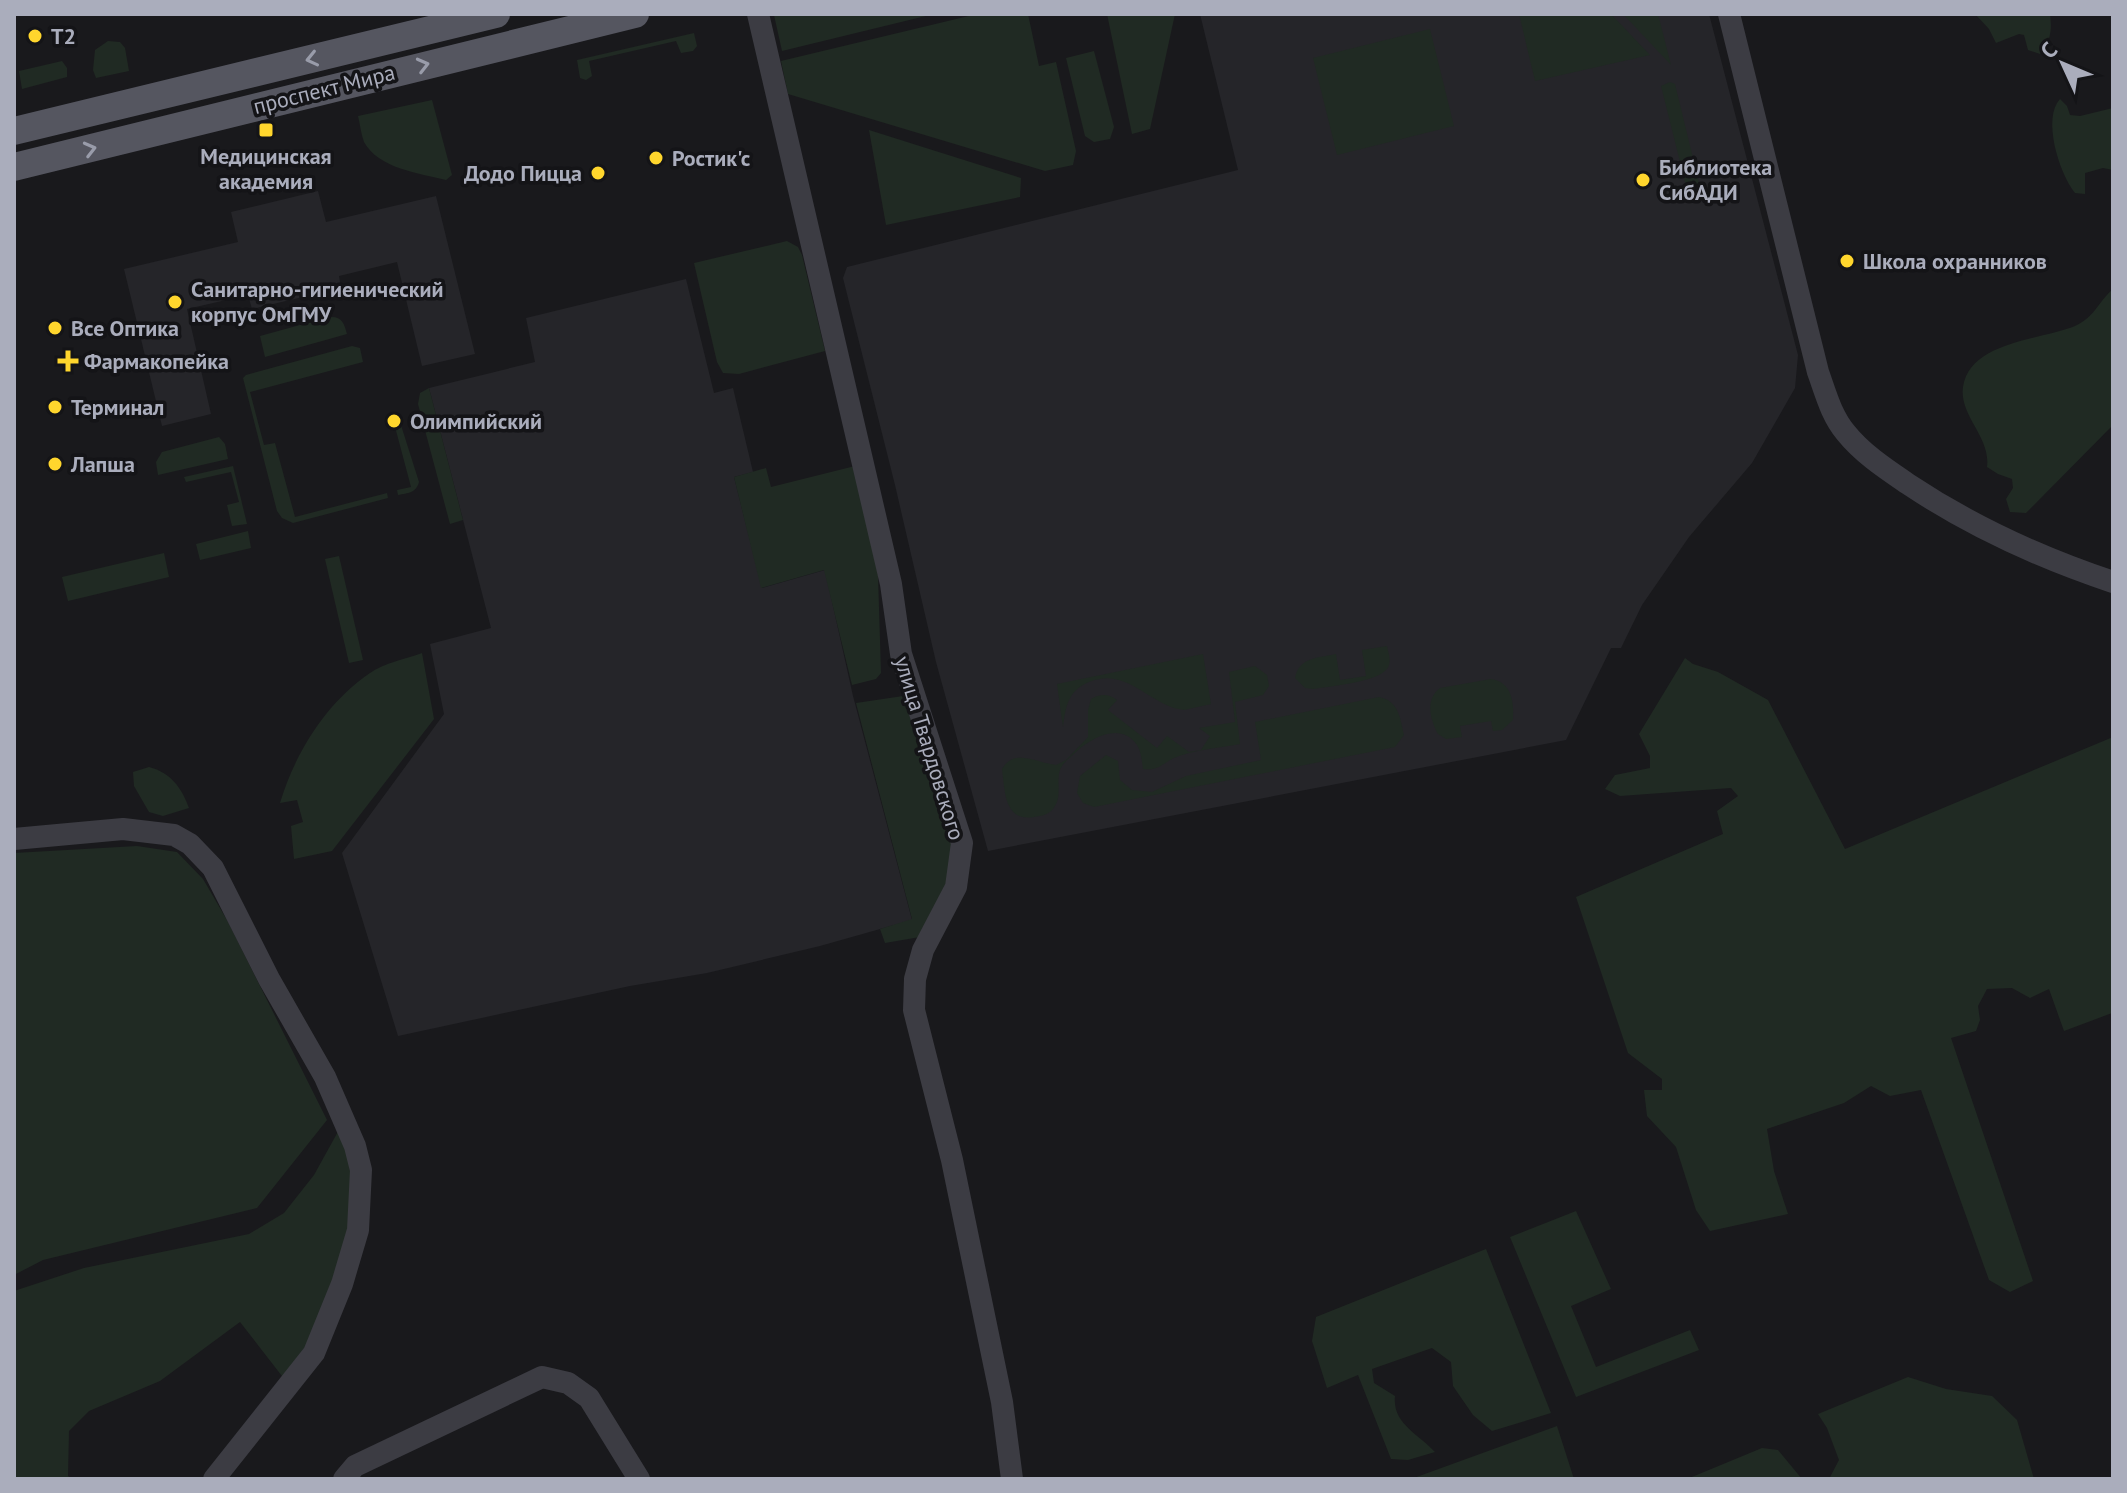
<svg xmlns="http://www.w3.org/2000/svg" width="2127" height="1493" font-family="'PT Sans',sans-serif">
<style>
.built{fill:#252529}
.green{fill:#202a23}
.lines{fill:none;stroke-linecap:round;stroke-linejoin:round}
.minor{stroke:#3c3c43;stroke-width:22}
.major{stroke:#555660;stroke-width:28}
.oneway{stroke:#999caa}
.poi-dot{fill:#ffd62d;stroke:#141417;stroke-width:3}
.labels{text-anchor:middle;dominant-baseline:central;stroke-width:7;stroke-linejoin:round;paint-order:stroke}
.poi-label{font-size:22px;font-weight:bold;fill:#aaadbc;stroke:#141417;text-anchor:start}
.street-label{font-size:22px;fill:#aaadbc;stroke:#141417}
</style>
<rect width="100%" height="100%" fill="#19191c"/>
<!-- built -->
<g class="built">
<path d="M 1200,14 L 1709,14 L 1798,355 L 1795,388 L 1752,463 L 1689,537 L 1642,605 L 1621,648 L 1611,648 L 1566,740 L 988,851 L 936,662 L 895,485 L 843,278 L 847,267 L 1238,170 Z"/>
<path d="M 318,191 L 326,222 L 436,196 L 475,354 L 422,366 L 397,262 L 339,276 L 341,288 L 252,309 L 248,295 L 187,309 L 211,414 L 162,426 L 124,269 L 238,242 L 231,212 Z"/>
<path d="M 686,279 L 714,393 L 733,388 L 753,472 L 734,477 L 762,588 L 825,570 L 853,696 L 912,920 L 820,946 L 707,973 L 630,986 L 398,1036 L 342,853 L 444,714 L 430,644 L 491,628 L 429,388 L 535,362 L 526,318 Z"/>
</g>
<!-- green -->
<g class="green">
<path d="M 779,14 L 934,14 L 782,51 L 774,15 Z"/>
<path d="M 977,14 L 1028,14 L 1039,66 L 1056,62 L 1076,151 L 1073,165 L 1045,171 L 788,94 L 781,61 Z"/>
<path d="M 1107,14 L 1175,14 L 1150,129 L 1132,134 Z"/>
<path d="M 1519,14 L 1611,14 L 1650,55 L 1535,81 Z"/>
<path d="M 1623,14 L 1658,14 L 1671,65 Z"/>
<path d="M 1975,14 L 2050,14 C 2052,30 2051,41 2040,54 L 2028,50 L 2024,35 L 2019,34 L 1996,43 L 1989,29 Z"/>
<path d="M 1430,29 L 1454,126 L 1337,155 L 1313,58 Z"/>
<path d="M 694,33 L 697,46 L 693,51 L 681,53 L 676,41 L 589,61 L 592,76 L 586,80 L 580,78 L 577,60 Z"/>
<path d="M 108,41 L 120,42 L 125,48 L 129,71 L 96,78 L 93,70 L 95,50 Z"/>
<path d="M 1094,51 L 1114,127 L 1110,139 L 1094,142 L 1085,136 L 1066,58 Z"/>
<path d="M 62,61 L 67,68 L 67,77 L 22,89 L 19,71 Z"/>
<path d="M 1670,82 L 1675,84 L 1701,191 L 1688,194 L 1661,86 Z"/>
<path d="M 2060,99 L 2067,106 L 2070,115 L 2080,116 L 2113,108 L 2113,170 L 2103,168 L 2085,173 L 2085,194 L 2075,193 C 2059,173 2042,118 2060,99 Z"/>
<path d="M 432,100 L 452,175 L 446,180 C 419,173 379,169 364,142 C 361,134 360,124 358,116 Z"/>
<path d="M 869,130 L 1021,178 L 1020,197 L 886,225 Z"/>
<path d="M 787,241 L 798,247 L 802,255 L 825,351 L 739,374 L 723,373 L 717,362 L 694,263 Z"/>
<path d="M 2113,289 L 2113,425 L 2026,513 L 2010,512 L 2006,499 L 2013,488 L 2012,479 L 1998,474 L 1987,467 C 1991,437 1959,416 1963,387 C 1970,341 2041,340 2075,326 C 2095,317 2098,302 2113,289 Z"/>
<path d="M 329,317 C 342,316 344,323 347,334 L 265,357 L 260,336 Z"/>
<path d="M 352,346 L 360,348 L 363,362 L 250,392 L 264,445 L 275,443 L 295,517 L 387,493 L 388,498 L 293,523 L 282,518 L 277,511 L 243,378 L 246,375 Z"/>
<path d="M 429,388 L 463,520 L 450,524 L 418,404 L 420,393 Z"/>
<path d="M 400,422 L 419,482 C 416,493 408,493 398,495 L 397,490 L 411,487 L 394,423 Z"/>
<path d="M 219,437 L 225,444 L 228,459 L 158,475 L 156,462 L 162,452 Z"/>
<path d="M 233,466 L 247,524 L 232,526 L 227,505 L 239,502 L 231,472 L 186,482 L 184,477 Z"/>
<path d="M 855,466 L 878,575 L 881,673 L 876,679 L 852,685 L 824,570 L 761,588 L 734,477 L 766,468 L 771,487 Z"/>
<path d="M 248,531 L 251,548 L 200,560 L 196,544 Z"/>
<path d="M 164,553 L 169,577 L 68,601 L 62,577 Z"/>
<path d="M 339,556 L 363,660 L 349,663 L 325,559 Z"/>
<path d="M 1387,646 C 1388,652 1391,659 1389,665 C 1385,682 1330,686 1313,689 L 1305,688 L 1295,678 C 1299,657 1318,658 1336,654 L 1340,680 L 1366,676 L 1362,650 Z"/>
<path d="M 422,653 L 434,719 L 332,851 L 294,859 L 291,826 L 303,822 L 297,800 L 280,803 C 295,753 326,703 370,673 C 384,663 406,659 422,653 Z"/>
<path d="M 1203,654 L 1211,704 L 1184,710 L 1174,708 C 1143,697 1123,668 1089,682 C 1068,691 1066,705 1063,727 L 1057,684 Z"/>
<path d="M 1685,658 L 1693,664 L 1718,672 L 1768,700 L 1845,849 L 2113,737 L 2112,1013 L 2064,1031 L 2049,989 L 2030,998 L 2012,988 L 1987,989 L 1978,1006 L 1980,1020 L 1976,1031 L 1951,1038 L 2033,1281 L 2010,1292 L 1989,1280 L 1921,1090 L 1890,1096 L 1871,1086 L 1844,1103 L 1767,1129 L 1774,1171 L 1788,1214 L 1710,1231 L 1696,1210 L 1676,1147 L 1647,1116 L 1644,1090 L 1662,1090 L 1662,1079 L 1628,1053 L 1576,897 L 1723,834 L 1717,811 L 1738,796 L 1731,788 L 1620,796 L 1605,789 L 1615,775 L 1650,768 L 1650,756 L 1639,734 Z"/>
<path d="M 1255,666 L 1267,675 L 1269,686 L 1263,695 L 1235,702 L 1240,744 C 1219,748 1193,750 1174,758 C 1162,764 1158,771 1143,769 C 1142,761 1141,751 1137,745 C 1121,722 1093,737 1077,751 C 1072,756 1063,762 1060,770 C 1056,781 1062,795 1055,806 C 1051,814 1042,816 1034,817 C 1004,822 1005,791 1002,769 C 1014,748 1035,762 1056,765 L 1066,760 L 1088,737 L 1088,710 L 1091,699 C 1100,694 1108,693 1117,700 L 1108,710 L 1157,748 L 1167,736 L 1189,752 L 1201,750 L 1210,736 L 1199,728 L 1235,722 L 1229,672 Z"/>
<path d="M 1491,679 C 1512,682 1514,702 1513,720 L 1502,730 L 1493,731 L 1491,721 L 1460,726 L 1462,737 L 1446,739 L 1438,734 C 1430,719 1425,699 1440,688 Z"/>
<path d="M 903,696 L 954,849 L 951,881 L 920,937 L 885,943 L 880,929 L 912,919 L 856,703 Z"/>
<path d="M 1379,697 C 1399,701 1400,718 1404,735 L 1395,747 L 1094,807 L 1083,803 L 1077,793 L 1080,776 L 1106,755 L 1118,761 L 1120,780 L 1132,790 L 1152,792 L 1186,776 L 1261,760 L 1255,722 Z"/>
<path d="M 149,767 C 171,773 181,787 189,808 L 163,816 L 149,812 L 134,786 L 133,772 Z"/>
<path d="M 137,846 L 177,852 L 203,879 L 227,920 L 327,1120 L 257,1208 L 43,1260 L 14,1275 L 14,853 Z"/>
<path d="M 340,1128 L 347,1146 L 352,1188 L 352,1222 L 315,1336 L 285,1380 L 240,1322 L 160,1381 L 89,1411 L 69,1431 L 68,1476 L 72,1479 L 14,1479 L 14,1291 L 84,1268 L 249,1234 L 284,1213 L 314,1175 Z"/>
<path d="M 1576,1211 L 1611,1289 L 1571,1306 L 1596,1367 L 1690,1330 L 1699,1350 L 1576,1397 L 1510,1237 Z"/>
<path d="M 1486,1249 L 1551,1413 L 1492,1431 L 1473,1415 L 1453,1386 L 1451,1362 L 1432,1348 L 1372,1369 L 1374,1383 L 1395,1396 C 1392,1424 1419,1434 1435,1452 L 1408,1460 L 1391,1459 L 1358,1375 L 1327,1388 L 1312,1341 L 1316,1317 Z"/>
<path d="M 1908,1377 L 1946,1389 L 1992,1396 L 2017,1420 L 2034,1479 L 1829,1479 L 1839,1460 L 1827,1428 L 1818,1414 Z"/>
<path d="M 1557,1426 L 1574,1479 L 1411,1479 Z"/>
<path d="M 1762,1448 L 1778,1450 L 1802,1479 L 1687,1479 Z"/>
</g>
<g class="lines">
<!-- minor -->
<g class="minor">
<path d="M 758,14 L 891,584 L 901,654 L 962,843 L 956,887 L 923,950 L 915,979 L 914,1010 L 952,1160 L 985,1320 L 1002,1402 L 1012,1479"/>
<path d="M 1729,14 L 1818,372 C 1826,394 1831,415 1846,433 C 1863,454 1886,469 1908,484 C 1971,526 2041,558 2113,582"/>
<path d="M 14,839 L 123,829 L 174,835 L 190,844 L 213,868 L 269,979 L 325,1077 L 355,1146 L 361,1170 L 358,1230 L 342,1284 L 314,1353 L 214,1479"/>
<path d="M 344,1479 L 355,1466 L 542,1377 L 568,1383 L 589,1398 L 639,1479"/>
</g>
<!-- major -->
<g class="major">
<path d="M 14,131 L 496,14"/>
<path d="M 14,167 L 635,14"/>
</g>
</g>
<!-- one-way arrows -->
<defs><path id="oneway-chevron" d="M-2-3.5L2.5 0L-2 3.5" fill="none" stroke-width="1.6" stroke-linecap="round" stroke-linejoin="round" transform="scale(2)"/></defs>
<g class="oneway">
<use href="#oneway-chevron" transform="translate(312 59) rotate(167)"/>
<use href="#oneway-chevron" transform="translate(423 65) rotate(-14)"/>
<use href="#oneway-chevron" transform="translate(90 149) rotate(-14)"/>
</g>
<!-- markers -->
<g class="poi-dot">
<circle cx="35" cy="36" r="8"/>
<rect x="258" y="122" width="16" height="16" rx="4"/>
<circle cx="656" cy="158" r="8"/>
<circle cx="598" cy="173" r="8"/>
<circle cx="1643" cy="180" r="8"/>
<circle cx="1847" cy="261" r="8"/>
<circle cx="175" cy="302" r="8"/>
<circle cx="55" cy="328" r="8"/>
<path d="M64 349h8v8h8v8h-8v8h-8v-8h-8v-8h8z"/>
<circle cx="55" cy="407" r="8"/>
<circle cx="394" cy="421" r="8"/>
<circle cx="55" cy="464" r="8"/>
</g>
<g class="labels">
<!-- poi labels -->
<g class="poi-label">
<text x="51" y="36">T2</text>
<text x="266" y="156" text-anchor="middle">Медицинская<tspan x="266" dy="25">академия</tspan></text>
<text x="672" y="158">Ростик'с</text>
<text x="1659" y="167">Библиотека<tspan x="1659" dy="25">СибАДИ</tspan></text>
<text x="582" y="173" text-anchor="end">Додо Пицца</text>
<text x="1863" y="261">Школа охранников</text>
<text x="191" y="289">Санитарно-гигиенический<tspan x="191" dy="25">корпус ОмГМУ</tspan></text>
<text x="71" y="328">Все Оптика</text>
<text x="84" y="361">Фармакопейка</text>
<text x="71" y="407">Терминал</text>
<text x="410" y="421">Олимпийский</text>
<text x="71" y="464">Лапша</text>
</g>
<!-- street labels -->
<g class="street-label">
<text transform="translate(324 89) rotate(-14)">проспект Мира</text>
<text transform="translate(930 748) rotate(73)">улица Твардовского</text>
</g>
</g>
<!-- border -->
<rect width="2127" height="1493" fill="none" stroke="#aaadbc" stroke-width="32"/>
<!-- north arrow -->
<g transform="translate(2063 64) rotate(314)" stroke="#141417" stroke-width="6" paint-order="stroke">
<path d="M0-6L14 30L0 20L-14 30Z" fill="#aaadbc"/>
<text y="-12" font-size="22" font-weight="bold" text-anchor="middle" fill="#aaadbc">С</text>
</g>
</svg>
